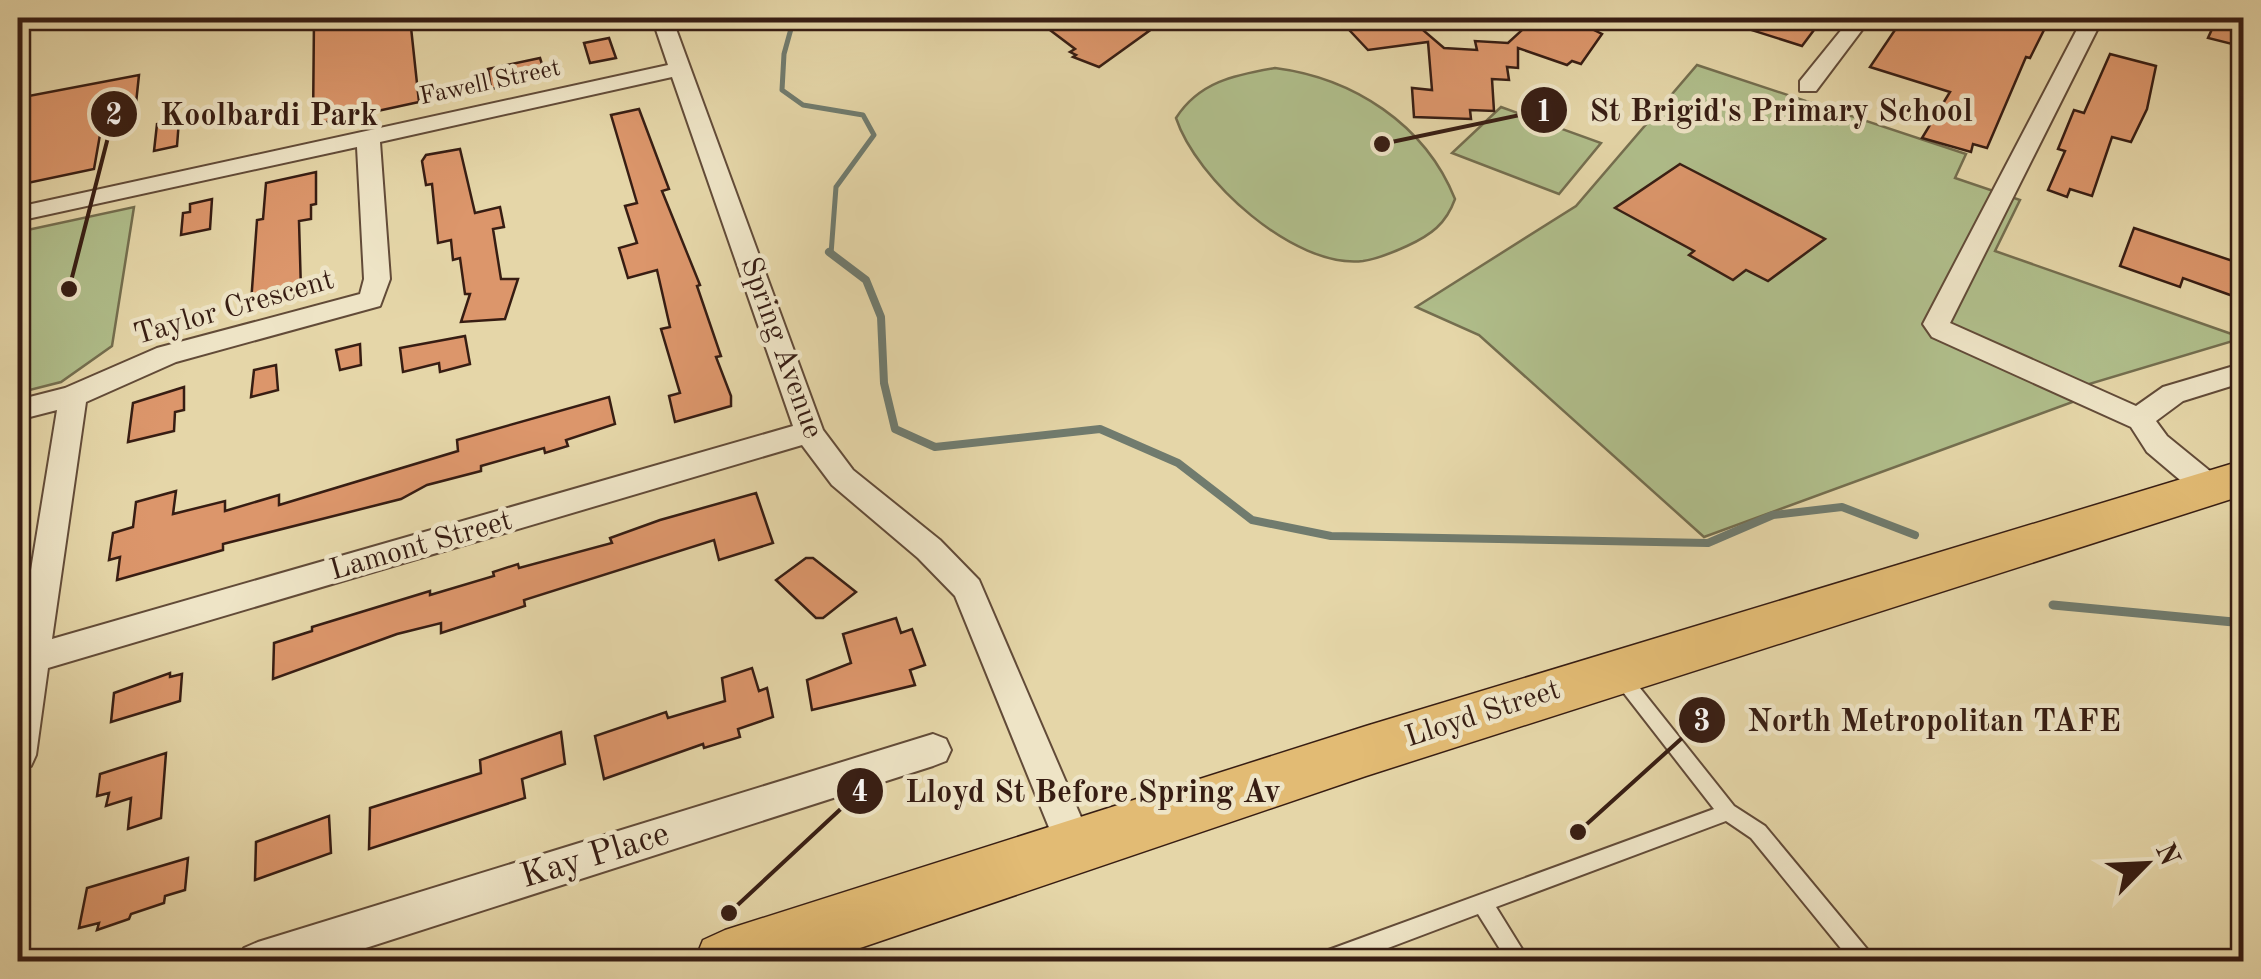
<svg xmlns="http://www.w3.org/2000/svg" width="2261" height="979" font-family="'Old Standard TT',serif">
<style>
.green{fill:#b0be8b;stroke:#746e4f;stroke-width:2.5}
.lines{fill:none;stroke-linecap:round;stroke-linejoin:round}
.stream-far2{stroke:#707b6e;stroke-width:5}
.stream-far1{stroke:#707b6e;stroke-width:8}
.stream{stroke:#707b6e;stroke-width:9}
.building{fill:#dc966b;stroke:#371d13;stroke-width:2.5}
.lane-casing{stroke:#624b38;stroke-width:4}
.street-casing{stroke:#624b38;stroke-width:4}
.primary-casing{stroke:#371d13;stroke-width:3}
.lane{fill:#eee4c6;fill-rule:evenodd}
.street{fill:#eee4c6;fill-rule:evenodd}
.primary{fill:#e2bb74;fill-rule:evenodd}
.labels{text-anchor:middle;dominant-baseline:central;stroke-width:9;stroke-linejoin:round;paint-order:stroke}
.far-street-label{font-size:25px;fill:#371d13;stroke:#eee4c6}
.street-label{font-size:30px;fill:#371d13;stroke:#eee4c6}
.near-street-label{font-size:35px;fill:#371d13;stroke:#eee4c6}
.leader{fill:none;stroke:#371d13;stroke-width:4}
.callout-dot{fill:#371d13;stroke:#eee4c6;stroke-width:4}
.mark-label{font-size:30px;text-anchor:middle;font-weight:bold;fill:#fff}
.callout-label{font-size:32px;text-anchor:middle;font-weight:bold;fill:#371d13;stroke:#eee4c6;stroke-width:9;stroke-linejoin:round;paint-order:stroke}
</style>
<rect width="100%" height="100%" fill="#e5d6a8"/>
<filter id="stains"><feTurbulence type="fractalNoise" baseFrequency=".002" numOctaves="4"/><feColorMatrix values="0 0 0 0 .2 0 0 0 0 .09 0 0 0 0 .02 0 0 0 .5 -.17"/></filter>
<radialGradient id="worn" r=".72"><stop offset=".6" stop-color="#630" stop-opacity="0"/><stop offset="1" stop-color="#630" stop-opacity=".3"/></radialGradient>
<!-- green -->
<g class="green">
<path d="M 1697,65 L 1966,154 L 1955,178 L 2020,200 L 1995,251 L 2243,338 L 2089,384 L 2078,400 L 1704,537 L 1479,335 L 1416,307 L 1576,206 Z"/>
<path d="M 1275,68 C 1353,78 1425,124 1455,199 C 1446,224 1431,235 1407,246 C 1394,252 1377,259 1363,261 C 1294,269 1196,179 1176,118 C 1199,82 1234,75 1275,68 Z"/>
<path d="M 1501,107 L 1601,143 L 1559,194 L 1452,153 Z"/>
<path d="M 134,207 L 112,346 L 61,382 L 18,393 L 18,232 Z"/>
</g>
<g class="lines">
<!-- stream-far2 -->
<path class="stream-far2" d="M 794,18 L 784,54 L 782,90 L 803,105 L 863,115 L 874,135 L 836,187 L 831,254"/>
<!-- stream-far1 -->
<path class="stream-far1" d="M 829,252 L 866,280 L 881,317 L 884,383 L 895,429 L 935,447 L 1100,429 L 1178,463 L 1252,520 L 1331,536 L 1708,543 L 1773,515 L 1842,507 L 1915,535"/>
<!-- stream -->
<path class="stream" d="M 2053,605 L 2244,623"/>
</g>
<!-- building -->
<g class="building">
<path d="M 314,18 L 410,18 L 419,102 L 313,125 Z"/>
<path d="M 1034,18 L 1129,18 L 1149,24 L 1144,29 L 1149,31 L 1099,67 L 1073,57 L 1076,55 L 1070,52 L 1075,49 Z"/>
<path d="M 1338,18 L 1393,18 L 1403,27 L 1416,24 L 1444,48 L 1477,50 L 1475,41 L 1508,43 L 1535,18 L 1569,18 L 1602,34 L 1581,64 L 1572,61 L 1567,65 L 1518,48 L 1518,68 L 1507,67 L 1509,80 L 1492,79 L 1494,111 L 1470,110 L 1471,119 L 1414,117 L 1412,88 L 1432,90 L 1428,42 L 1368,50 Z"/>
<path d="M 1727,18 L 1823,18 L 1802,46 L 1726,22 Z"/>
<path d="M 1903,18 L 2050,18 L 2030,58 L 2026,57 L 1987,148 L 1973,144 L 1971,152 L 1922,138 L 1950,92 L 1870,67 Z"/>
<path d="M 2217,18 L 2244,25 L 2244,47 L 2208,38 Z"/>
<path d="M 609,38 L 616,58 L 590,63 L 584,43 Z"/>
<path d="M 2110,54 L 2156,66 L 2147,109 L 2131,142 L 2112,137 L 2092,196 L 2070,189 L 2067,197 L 2048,190 L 2065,151 L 2058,149 L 2074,110 L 2084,113 Z"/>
<path d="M 540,58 L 546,77 L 491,89 L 488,69 Z"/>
<path d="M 139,75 L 134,122 L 101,129 L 94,169 L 18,185 L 18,98 Z"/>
<path d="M 639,109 L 669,189 L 662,191 L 700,285 L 697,286 L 721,356 L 716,357 L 731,396 L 731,406 L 675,422 L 669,396 L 680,393 L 661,329 L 670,327 L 657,270 L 628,278 L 619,248 L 637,243 L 625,206 L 637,203 L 611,115 Z"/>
<path d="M 179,120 L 177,146 L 154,151 L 157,124 Z"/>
<path d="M 460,149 L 475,213 L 500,207 L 504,227 L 493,229 L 501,279 L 518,279 L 505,319 L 461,322 L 470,294 L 465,294 L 460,258 L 453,260 L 451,240 L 438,243 L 432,184 L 426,185 L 422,161 L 426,155 Z"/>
<path d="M 1680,164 L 1825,239 L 1768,281 L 1746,270 L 1733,280 L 1689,255 L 1694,251 L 1615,208 Z"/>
<path d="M 316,172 L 316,204 L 311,205 L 311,219 L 299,221 L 301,291 L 251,303 L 257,220 L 263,219 L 266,183 Z"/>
<path d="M 212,199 L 210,229 L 181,235 L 183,213 L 190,212 L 190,204 Z"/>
<path d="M 2134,228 L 2242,264 L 2233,296 L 2183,278 L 2180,287 L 2120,266 Z"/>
<path d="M 465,336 L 470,364 L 440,372 L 439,363 L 403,372 L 400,348 Z"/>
<path d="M 360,344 L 361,365 L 340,370 L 336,350 Z"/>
<path d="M 276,365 L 278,390 L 251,397 L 254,370 Z"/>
<path d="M 184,387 L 184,410 L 175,412 L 174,431 L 128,442 L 133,403 Z"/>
<path d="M 609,397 L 615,424 L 566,440 L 568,446 L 545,453 L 544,448 L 481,466 L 481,471 L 427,485 L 401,499 L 223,544 L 223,550 L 117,580 L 120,557 L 109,560 L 113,533 L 133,527 L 136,502 L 176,491 L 173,514 L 225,501 L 225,511 L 279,495 L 279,505 L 458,451 L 457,440 Z"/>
<path d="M 756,493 L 773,543 L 719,560 L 714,540 L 524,600 L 525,606 L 441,633 L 441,623 L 397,634 L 273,679 L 274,643 L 312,631 L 312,627 L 430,591 L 430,595 L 494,576 L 493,572 L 518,564 L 519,568 L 612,543 L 610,538 L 660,520 Z"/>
<path d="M 806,558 L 813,558 L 856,592 L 823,618 L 816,618 L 776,580 Z"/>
<path d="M 896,618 L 901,633 L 912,629 L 925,665 L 910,670 L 915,685 L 812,710 L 807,680 L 851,663 L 843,634 Z"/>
<path d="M 752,668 L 759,691 L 767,688 L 773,717 L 738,729 L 740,737 L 704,748 L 703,744 L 604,779 L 595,736 L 666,712 L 668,718 L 725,701 L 722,678 Z"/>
<path d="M 170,673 L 170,677 L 182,674 L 180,701 L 111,722 L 114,693 Z"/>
<path d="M 561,732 L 565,764 L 522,779 L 525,798 L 369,849 L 370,808 L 481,773 L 480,760 Z"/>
<path d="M 166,753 L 161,818 L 128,829 L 131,798 L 106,806 L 109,793 L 97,796 L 100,774 Z"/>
<path d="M 329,816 L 331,853 L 255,880 L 256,842 Z"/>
<path d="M 188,858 L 185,890 L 165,896 L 164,903 L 131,914 L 129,919 L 97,930 L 99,923 L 79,928 L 87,888 Z"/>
</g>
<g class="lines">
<!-- lane casing -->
<g class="lane-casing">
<path id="lane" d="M 1622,671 L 1628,673 L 1734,806 L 1765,826 L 1872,955 L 1875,962 L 1852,962 L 1751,838 L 1726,821 L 1496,907 L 1530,962 L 1508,962 L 1478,914 L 1351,962 L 1313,962 L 1316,955 L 1323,952 L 1714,809 L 1616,683 L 1614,678 L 1616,673 Z"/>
</g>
<!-- street casing -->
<g class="street-casing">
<g id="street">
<path d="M 652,18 L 672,18 L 823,430 L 853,470 L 940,540 L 979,580 L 1093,845 L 1087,857 L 1074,863 L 1061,857 L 955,596 L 918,558 L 832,485 L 802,445 L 48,668 L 36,755 L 31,766 L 18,771 L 18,650 L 57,410 L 18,420 L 18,400 L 65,388 L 157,348 L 360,294 L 364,279 L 357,147 L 18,221 L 18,207 L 668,65 ZM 672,77 L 793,426 L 52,639 L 86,402 L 176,362 L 380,306 L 390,279 L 380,142 Z"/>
<path d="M 1851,18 L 1871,18 L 1816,91 L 1800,91 L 1800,81 Z"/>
<path d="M 2083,18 L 2103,18 L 1950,323 L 2136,406 L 2163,387 L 2244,363 L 2244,382 L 2183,401 L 2156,421 L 2167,436 L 2221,480 L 2225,488 L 2221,496 L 2199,496 L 2147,452 L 2131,427 L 1932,337 L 1923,324 Z"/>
<path d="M 933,734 L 946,739 L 951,750 L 946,761 L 933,766 L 322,962 L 238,962 L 244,948 L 258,942 Z"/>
</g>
</g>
<!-- primary casing -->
<g class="primary-casing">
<path id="primary" d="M 2244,460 L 2244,495 L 1366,776 L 819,962 L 694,962 L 703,940 L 725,930 L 1366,726 Z"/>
</g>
<!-- lane -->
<use href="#lane" class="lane"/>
<!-- street -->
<use href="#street" class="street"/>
<!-- primary -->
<use href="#primary" class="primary"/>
</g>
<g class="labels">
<!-- far-street labels -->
<g class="far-street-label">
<text transform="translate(490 83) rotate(-12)">Fawell Street</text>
</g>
<!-- street labels -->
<g class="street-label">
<text transform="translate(234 308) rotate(-16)">Taylor Crescent</text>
<text transform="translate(781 348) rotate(70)">Spring Avenue</text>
<text transform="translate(421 546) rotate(-16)">Lamont Street</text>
<text transform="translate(1483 714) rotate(-18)">Lloyd Street</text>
</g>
<!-- near-street labels -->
<g class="near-street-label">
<text transform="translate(595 856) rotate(-17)">Kay Place</text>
</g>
</g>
<!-- callouts -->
<path class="leader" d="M1382 144L1544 110M69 289L114 114M1578 832L1702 720M729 913L860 791"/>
<g class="callout-dot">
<circle cx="1382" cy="144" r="10"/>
<circle cx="69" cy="289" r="10"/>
<circle cx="1578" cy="832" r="10"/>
<circle cx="729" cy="913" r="10"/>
<circle cx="1544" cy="110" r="25"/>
<circle cx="114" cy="114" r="25"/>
<circle cx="1702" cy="720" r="25"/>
<circle cx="860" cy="791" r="25"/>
</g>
<g class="mark-label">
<text x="1544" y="121">1</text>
<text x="114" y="124">2</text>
<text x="1702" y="730">3</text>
<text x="860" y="801">4</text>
</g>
<g class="callout-label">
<text x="1781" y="121">St Brigid's Primary School</text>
<text x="269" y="125">Koolbardi Park</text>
<text x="1934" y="731">North Metropolitan TAFE</text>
<text x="1093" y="802">Lloyd St Before Spring Av</text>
</g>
<!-- margin -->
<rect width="2261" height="979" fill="none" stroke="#e5d6a8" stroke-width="60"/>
<rect x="20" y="20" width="2221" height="939" fill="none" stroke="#371d13" stroke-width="5"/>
<rect x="30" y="30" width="2201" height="919" fill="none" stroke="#371d13" stroke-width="2.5"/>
<!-- north arrow -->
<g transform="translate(2146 864) rotate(66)" stroke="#eee4c6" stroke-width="8" paint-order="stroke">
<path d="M0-8L18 38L0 25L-18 38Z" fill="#371d13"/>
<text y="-15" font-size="28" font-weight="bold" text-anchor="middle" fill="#371d13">N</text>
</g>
<rect width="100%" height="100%" filter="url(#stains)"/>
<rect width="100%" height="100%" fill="url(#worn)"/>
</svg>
